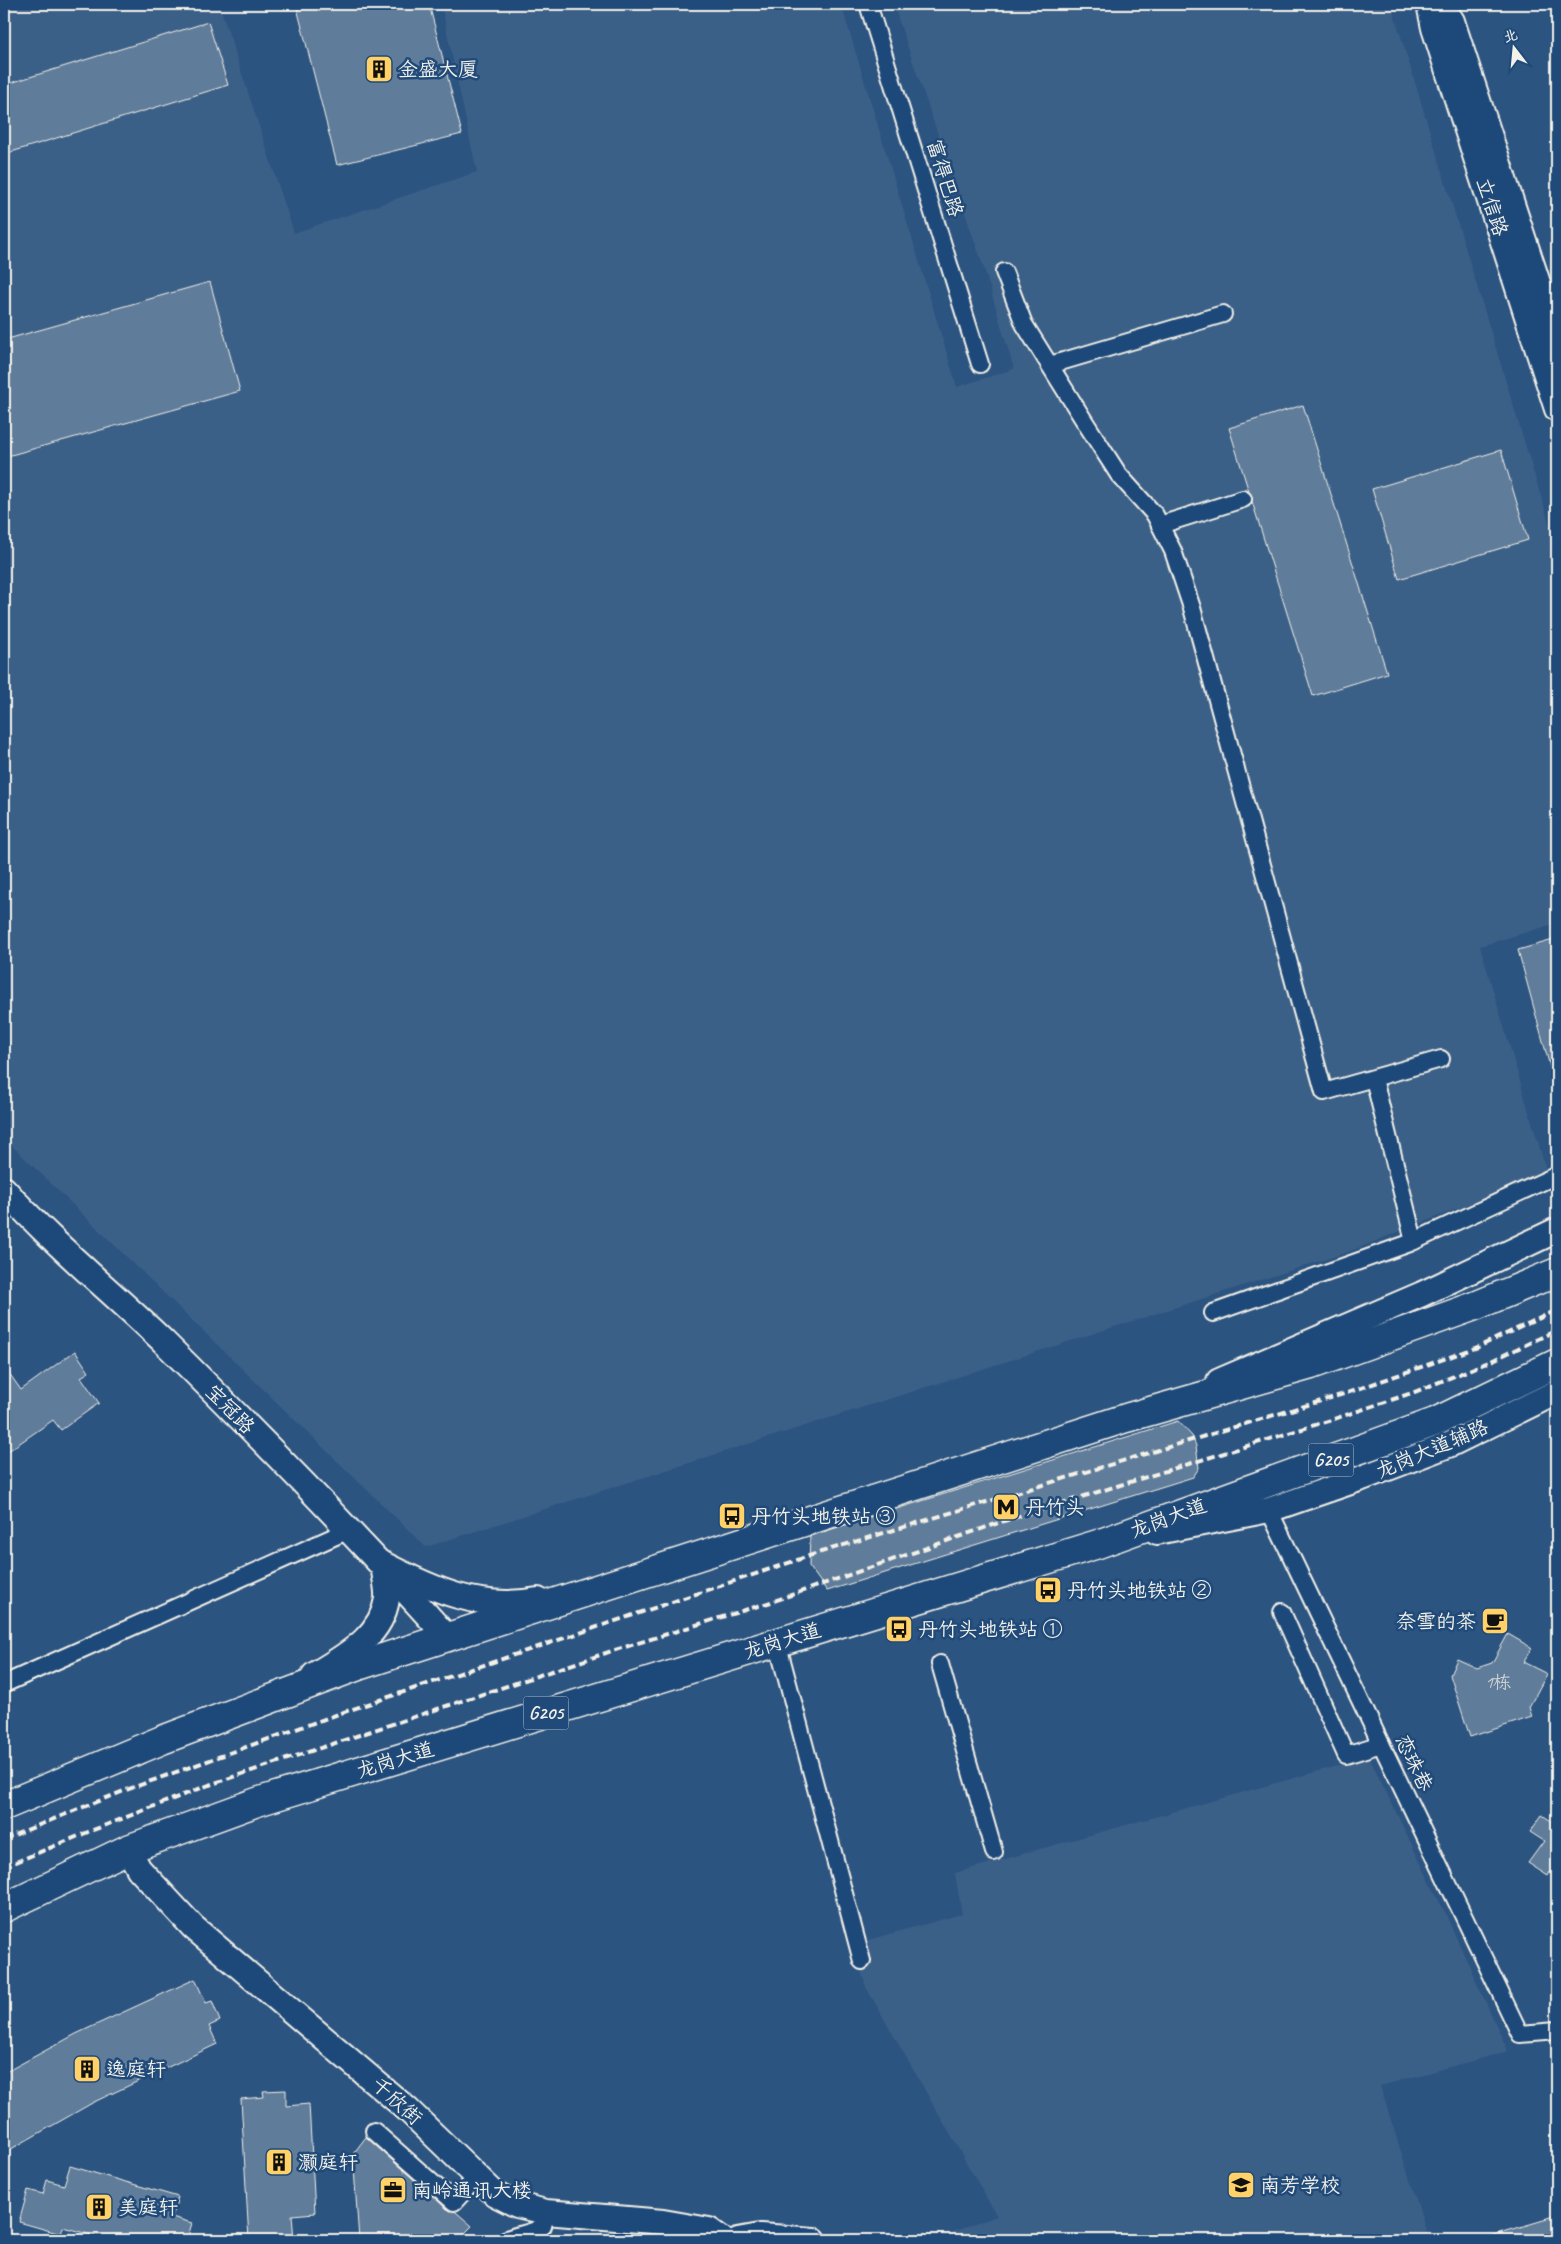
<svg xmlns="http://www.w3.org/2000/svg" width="1561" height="2244" font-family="Caveat,'LXGW WenKai TC',sans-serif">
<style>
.built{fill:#3b6088}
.building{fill:#5e7b9a;stroke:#f4f1e8}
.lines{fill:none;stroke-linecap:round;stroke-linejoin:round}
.street-casing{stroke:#f4f1e8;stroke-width:20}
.secondary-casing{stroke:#f4f1e8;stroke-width:28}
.highway-casing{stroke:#f4f1e8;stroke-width:31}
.street{stroke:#1f4a7a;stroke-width:16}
.secondary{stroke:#1f4a7a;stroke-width:24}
.highway{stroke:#1f4a7a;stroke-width:28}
.rail{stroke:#f4f1e8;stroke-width:4;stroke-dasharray:8 4;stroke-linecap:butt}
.labels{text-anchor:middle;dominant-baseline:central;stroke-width:5;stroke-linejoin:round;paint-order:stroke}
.number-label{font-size:18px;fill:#ced4d4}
.shield{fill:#1f4a7a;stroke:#b4bfc7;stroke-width:1}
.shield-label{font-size:19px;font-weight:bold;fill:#f4f1e8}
.poi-label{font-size:20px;fill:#f4f1e8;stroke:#1f4a7a;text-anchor:start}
.street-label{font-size:20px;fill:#f4f1e8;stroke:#1f4a7a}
</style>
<rect width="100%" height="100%" fill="#2c5481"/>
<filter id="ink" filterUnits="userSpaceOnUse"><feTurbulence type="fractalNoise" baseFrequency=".02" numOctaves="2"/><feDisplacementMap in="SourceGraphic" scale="10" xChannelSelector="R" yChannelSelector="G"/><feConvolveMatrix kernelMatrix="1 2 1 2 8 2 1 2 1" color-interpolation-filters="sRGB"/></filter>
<g filter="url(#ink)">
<!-- built -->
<g class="built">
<path d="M 12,4 L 219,4 L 294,233 L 477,172 L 441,4 L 841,4 L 957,387 L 1014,369 L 985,271 L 893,4 L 1391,4 L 1557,549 L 1557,923 L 1480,946 L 1547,1173 L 1348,1252 L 426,1547 L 4,1138 L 4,6 Z"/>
<path d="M 1369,1757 L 1444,1911 L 1508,2051 L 1380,2086 L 1429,2240 L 931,2240 L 997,2216 L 866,1987 L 853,1944 L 962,1914 L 955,1873 Z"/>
</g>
<!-- building -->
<g class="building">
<path d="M 296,4 L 429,4 L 462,134 L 337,165 Z"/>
<path d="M 208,22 L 228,85 L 8,153 L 4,140 L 4,85 Z"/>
<path d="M 210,282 L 240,391 L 4,457 L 4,340 Z"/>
<path d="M 1303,405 L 1387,673 L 1313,696 L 1229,428 Z"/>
<path d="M 1501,450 L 1528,540 L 1399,579 L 1372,489 Z"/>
<path d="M 1557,939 L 1557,1073 L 1552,1074 L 1518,950 Z"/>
<path d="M 75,1351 L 89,1372 L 81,1377 L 99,1403 L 61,1430 L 53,1420 L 4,1454 L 4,1366 L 21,1390 Z"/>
<path d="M 1178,1421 L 1192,1436 L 1196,1446 L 1199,1468 L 1193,1477 L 827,1591 L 809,1566 L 810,1536 Z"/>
<path d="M 1508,1634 L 1532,1648 L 1523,1662 L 1547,1674 L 1529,1707 L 1532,1717 L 1470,1737 L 1450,1675 L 1457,1659 L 1477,1668 L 1492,1663 Z"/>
<path d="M 1542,1815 L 1556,1824 L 1557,1822 L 1557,1877 L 1550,1872 L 1548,1876 L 1528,1863 L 1544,1841 L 1530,1832 Z"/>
<path d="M 195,1979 L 206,2003 L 212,2001 L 220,2021 L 209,2026 L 217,2044 L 94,2102 L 4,2153 L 4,2073 L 76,2034 Z"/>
<path d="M 286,2090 L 286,2106 L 309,2104 L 315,2213 L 292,2215 L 294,2240 L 249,2240 L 241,2099 L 264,2097 L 263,2091 Z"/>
<path d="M 366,2137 L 447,2209 L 456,2212 L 472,2226 L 458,2240 L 359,2240 L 353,2154 Z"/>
<path d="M 70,2166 L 178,2197 L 172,2217 L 192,2223 L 187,2240 L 94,2240 L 95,2236 L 63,2227 L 61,2234 L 19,2222 L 28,2190 L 43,2194 L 47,2180 L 64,2185 Z"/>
<path d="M 1557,2216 L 1557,2240 L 1490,2240 L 1490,2236 Z"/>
</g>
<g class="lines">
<!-- street casing -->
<g class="street-casing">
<g id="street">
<path d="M 868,4 L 980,364"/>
<path d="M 1004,272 L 1024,324 L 1085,422 L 1119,475 L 1155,515 L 1173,551 L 1192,608 L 1324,1092 L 1441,1059"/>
<path d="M 1050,365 L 1223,314"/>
<path d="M 1160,525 L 1243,499"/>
<path d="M 1374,1079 L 1414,1241"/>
<path d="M 1213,1313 L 1410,1243 L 1557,1175"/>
<path d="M 1269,1510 L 1520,2034 L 1557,2031"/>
<path d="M 1282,1612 L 1346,1755 L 1381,1744"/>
<path d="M 777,1642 L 862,1961"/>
<path d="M 940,1664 L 994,1852"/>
<path d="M 4,1684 L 349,1530"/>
<path d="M 374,2131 L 454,2202 L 478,2176"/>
<path d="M 505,2240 C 517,2233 532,2235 543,2226 L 546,2212"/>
</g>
</g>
<!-- secondary casing -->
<g class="secondary-casing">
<g id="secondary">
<path d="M 1429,4 L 1434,28 L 1557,409"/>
<path d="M 1441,4 L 1452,21 L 1557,341"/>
<path d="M 4,1189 C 53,1244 112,1292 165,1343 C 262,1439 357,1536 447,1637"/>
<path d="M 1219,1381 L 1422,1294 L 1557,1230"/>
<path d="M 1157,1532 L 1269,1510 L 1362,1478 L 1451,1444 L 1557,1392"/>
<path d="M 314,1675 C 344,1656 381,1638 387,1599 C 388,1588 384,1575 383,1564 C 434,1590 479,1611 538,1600"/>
<path d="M 128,1849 L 139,1869 L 193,1927 L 408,2110 L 495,2194 L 517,2205 L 546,2212 L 663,2222 L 709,2230 L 723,2240"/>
<path d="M 738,2240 L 760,2236 L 814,2240"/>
</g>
</g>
<!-- highway casing -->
<g class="highway-casing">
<g id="highway">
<path d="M 4,1806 L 162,1740 L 361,1665 L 1126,1418 L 1311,1365 L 1475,1306 L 1557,1272"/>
<path d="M 4,1908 L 128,1849 L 257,1802 L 1098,1544 L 1435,1422 L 1557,1363"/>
</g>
</g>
<!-- street -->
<use href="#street" class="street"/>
<!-- secondary -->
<use href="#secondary" class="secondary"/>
<!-- highway -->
<use href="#highway" class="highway"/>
<!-- rail -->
<g class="rail">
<path d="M 4,1839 L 126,1790 L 344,1712 L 821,1552 L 1344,1394 L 1478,1347 L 1557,1310"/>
<path d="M 4,1867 L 88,1832 L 209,1785 L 612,1651 L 771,1602 L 1010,1519 L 1328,1421 L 1412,1393 L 1489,1362 L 1557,1330"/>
</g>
</g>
</g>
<!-- icons -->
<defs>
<g id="building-square" transform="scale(1.4375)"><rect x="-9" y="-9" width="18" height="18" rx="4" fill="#ffd166" stroke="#1f4a7a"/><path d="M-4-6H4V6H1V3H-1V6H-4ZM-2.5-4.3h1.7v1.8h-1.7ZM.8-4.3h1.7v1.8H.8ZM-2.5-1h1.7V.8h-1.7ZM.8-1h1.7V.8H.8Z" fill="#111"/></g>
<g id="metro-square" transform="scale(1.4375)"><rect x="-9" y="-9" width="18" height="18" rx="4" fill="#ffd166" stroke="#1f4a7a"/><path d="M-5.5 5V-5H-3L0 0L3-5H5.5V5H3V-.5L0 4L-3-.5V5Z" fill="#111"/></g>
<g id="bus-square" transform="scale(1.4375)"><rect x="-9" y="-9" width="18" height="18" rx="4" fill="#ffd166" stroke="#1f4a7a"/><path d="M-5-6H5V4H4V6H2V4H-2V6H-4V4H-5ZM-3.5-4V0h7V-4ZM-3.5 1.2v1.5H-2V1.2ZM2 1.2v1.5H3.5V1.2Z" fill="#111"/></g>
<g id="cafe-square" transform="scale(1.4375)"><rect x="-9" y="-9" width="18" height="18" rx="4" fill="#ffd166" stroke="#1f4a7a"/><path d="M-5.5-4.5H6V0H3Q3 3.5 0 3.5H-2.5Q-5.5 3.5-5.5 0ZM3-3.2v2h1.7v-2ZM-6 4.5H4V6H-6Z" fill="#111"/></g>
<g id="school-square" transform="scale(1.4375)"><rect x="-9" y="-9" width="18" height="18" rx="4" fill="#ffd166" stroke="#1f4a7a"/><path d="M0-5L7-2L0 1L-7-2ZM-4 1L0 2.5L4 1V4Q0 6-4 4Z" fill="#111"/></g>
<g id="office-square" transform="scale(1.4375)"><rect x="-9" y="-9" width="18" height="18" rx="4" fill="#ffd166" stroke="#1f4a7a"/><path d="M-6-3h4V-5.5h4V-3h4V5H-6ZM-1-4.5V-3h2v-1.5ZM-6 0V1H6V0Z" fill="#111"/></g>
</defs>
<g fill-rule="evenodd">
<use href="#building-square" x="379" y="69"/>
<use href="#metro-square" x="1006" y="1507"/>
<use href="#bus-square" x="732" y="1516"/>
<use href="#bus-square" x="1048" y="1590"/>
<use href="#cafe-square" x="1495" y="1621"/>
<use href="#bus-square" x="899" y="1629"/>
<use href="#building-square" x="87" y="2069"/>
<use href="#building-square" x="279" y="2162"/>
<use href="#school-square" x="1241" y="2185"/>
<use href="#office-square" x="393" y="2190"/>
<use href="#building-square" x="99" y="2207"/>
</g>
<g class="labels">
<!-- number labels -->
<g class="number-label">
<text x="1498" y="1682">1栋</text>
</g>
<!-- shield labels -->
<g class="shield">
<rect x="1308.5" y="1443.5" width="45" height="33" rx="4"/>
<rect x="523.5" y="1696.5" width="45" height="33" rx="4"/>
</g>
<g class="shield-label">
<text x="1331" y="1460">G205</text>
<text x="546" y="1713">G205</text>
</g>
<!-- poi labels -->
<g class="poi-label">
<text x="398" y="69">金盛大厦</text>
<text x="1025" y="1507">丹竹头</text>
<text x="751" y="1516">丹竹头地铁站 ③</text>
<text x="1067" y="1590">丹竹头地铁站 ②</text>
<text x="1476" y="1621" text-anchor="end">奈雪的茶</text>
<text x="918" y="1629">丹竹头地铁站 ①</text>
<text x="106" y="2069">逸庭轩</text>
<text x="298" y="2162">灏庭轩</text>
<text x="1260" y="2185">南芳学校</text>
<text x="412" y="2190">南岭通讯大楼</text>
<text x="118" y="2207">美庭轩</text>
</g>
<!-- street labels -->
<g class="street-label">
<text transform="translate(945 178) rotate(73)">富得巴路</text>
<text transform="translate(1492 207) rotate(72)">立信路</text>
<text transform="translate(230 1409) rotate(45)">宝冠路</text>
<text transform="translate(1432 1449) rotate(-23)">龙岗大道辅路</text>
<text transform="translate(1168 1518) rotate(-20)">龙岗大道</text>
<text transform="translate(782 1641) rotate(-17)">龙岗大道</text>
<text transform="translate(395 1760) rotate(-17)">龙岗大道</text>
<text transform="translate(1414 1763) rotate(64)">恋珠巷</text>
<text transform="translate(397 2101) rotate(42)">千欣街</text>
</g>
</g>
<!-- margin -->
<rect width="1561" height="2244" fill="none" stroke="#1f4a7a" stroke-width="20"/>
<rect x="10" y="10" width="1541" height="2224" fill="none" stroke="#f4f1e8" stroke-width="2" filter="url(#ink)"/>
<!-- north arrow -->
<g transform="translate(1514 48) rotate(344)" stroke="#1f4a7a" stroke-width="4" paint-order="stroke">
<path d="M0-4L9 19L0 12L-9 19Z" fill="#f4f1e8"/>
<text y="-8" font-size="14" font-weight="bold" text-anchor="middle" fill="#f4f1e8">北</text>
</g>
</svg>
